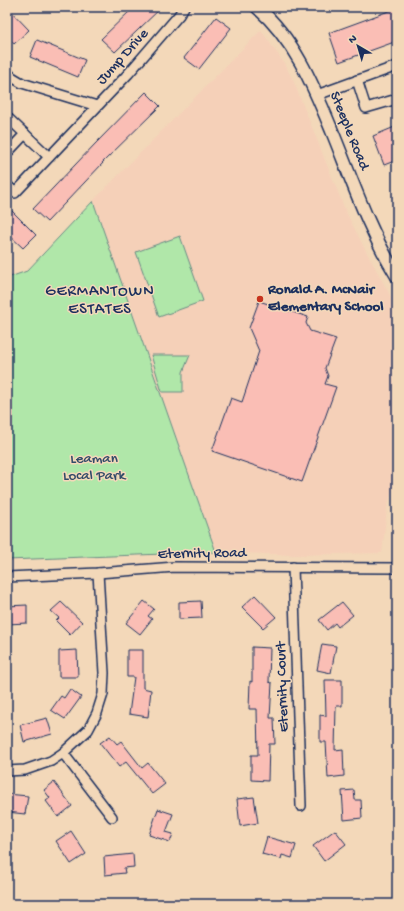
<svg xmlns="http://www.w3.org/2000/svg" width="404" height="911" font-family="'Gochi Hand',sans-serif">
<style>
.built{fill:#f5d0b8}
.green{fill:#b0e7a9;stroke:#668b84}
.building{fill:#fabeb5;stroke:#1b2f5e}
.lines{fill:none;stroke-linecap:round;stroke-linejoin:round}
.minor-casing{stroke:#1b2f5e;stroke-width:12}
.tertiary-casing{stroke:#1b2f5e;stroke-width:15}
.minor{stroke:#f3d8b9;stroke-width:9}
.tertiary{stroke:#f3d8b9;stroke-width:12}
.poi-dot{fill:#c8321e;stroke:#f3d8b9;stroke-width:1.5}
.labels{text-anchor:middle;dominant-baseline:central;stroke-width:3;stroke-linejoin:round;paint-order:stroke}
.street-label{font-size:15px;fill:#1b2f5e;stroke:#f3d8b9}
.poi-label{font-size:15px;font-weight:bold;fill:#1b2f5e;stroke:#f3d8b9;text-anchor:start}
.park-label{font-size:15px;fill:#314b69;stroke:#f3d8b9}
.neighbourhood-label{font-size:16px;letter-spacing:1px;fill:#1b2f5e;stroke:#f3d8b9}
</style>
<rect width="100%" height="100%" fill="#f3d8b9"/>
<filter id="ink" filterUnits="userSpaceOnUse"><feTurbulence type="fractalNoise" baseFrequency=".025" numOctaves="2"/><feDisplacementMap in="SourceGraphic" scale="8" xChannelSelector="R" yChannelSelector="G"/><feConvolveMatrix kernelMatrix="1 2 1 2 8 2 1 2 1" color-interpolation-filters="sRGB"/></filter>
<g filter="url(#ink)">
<!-- built -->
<path class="built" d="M 261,30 L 284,63 L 293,80 L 346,212 L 364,247 L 397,308 L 397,475 L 387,508 L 382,553 L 293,555 L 216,552 L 93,201 Z"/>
<!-- green -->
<g class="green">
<path d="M 93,201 L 216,552 L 7,560 L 7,278 L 27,271 Z"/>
<path d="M 180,236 L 203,301 L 159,317 L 136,252 Z"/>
<path d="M 151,355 L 190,355 L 183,372 L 183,392 L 162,392 Z"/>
</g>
<!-- building -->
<g class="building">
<path d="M 7,7 L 29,30 L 14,44 L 7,36 Z"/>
<path d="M 134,7 L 162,7 L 115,52 L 101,39 Z"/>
<path d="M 397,8 L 397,41 L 339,62 L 329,33 Z"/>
<path d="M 216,17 L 231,28 L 199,69 L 184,58 Z"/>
<path d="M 37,40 L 85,60 L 78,77 L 30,57 Z"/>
<path d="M 146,92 L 160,106 L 102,163 L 103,163 L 47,222 L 33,209 L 96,143 Z"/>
<path d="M 397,126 L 397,160 L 384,165 L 373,136 Z"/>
<path d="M 7,206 L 36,235 L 23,248 L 7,233 Z"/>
<path d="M 259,301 L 308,317 L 306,323 L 310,331 L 336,339 L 325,368 L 328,376 L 325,384 L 336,387 L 302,482 L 212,451 L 231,398 L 242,402 L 259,351 L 249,328 Z"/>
<path d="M 255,595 L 276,617 L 263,628 L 242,607 Z"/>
<path d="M 144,601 L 154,609 L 148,616 L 152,619 L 140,634 L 126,623 Z"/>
<path d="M 201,601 L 202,618 L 179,619 L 179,602 Z"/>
<path d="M 61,602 L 82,622 L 70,635 L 56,621 L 59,618 L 51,611 Z"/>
<path d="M 342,602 L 353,615 L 338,627 L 335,623 L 327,630 L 319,620 Z"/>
<path d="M 27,605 L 27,623 L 7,624 L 7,606 Z"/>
<path d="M 322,644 L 336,646 L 331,673 L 317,670 Z"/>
<path d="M 252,647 L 270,648 L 269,682 L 272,683 L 270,718 L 274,718 L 275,744 L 269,744 L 268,781 L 251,780 L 251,755 L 258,755 L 257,709 L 249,709 L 250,681 L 252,682 Z"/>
<path d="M 77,650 L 78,677 L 59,677 L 59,651 Z"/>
<path d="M 127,650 L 143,650 L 143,688 L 151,690 L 148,717 L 129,714 L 134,677 L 127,677 Z"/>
<path d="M 325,680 L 342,680 L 342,706 L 336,706 L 335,750 L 343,749 L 344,776 L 328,778 L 326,742 L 320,742 L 320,715 L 326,716 Z"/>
<path d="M 70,689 L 81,697 L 65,719 L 51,710 L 61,696 L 64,698 Z"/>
<path d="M 47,718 L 52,734 L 24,742 L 20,725 Z"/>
<path d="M 110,736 L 117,744 L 121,741 L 142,768 L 148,763 L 165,784 L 152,794 L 126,762 L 119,767 L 100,743 Z"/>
<path d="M 54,782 L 72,806 L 58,817 L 46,801 L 50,798 L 44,790 Z"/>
<path d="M 354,790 L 355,800 L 361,800 L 362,818 L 344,820 L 342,791 Z"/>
<path d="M 7,794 L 28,796 L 25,814 L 7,812 Z"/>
<path d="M 254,797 L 258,823 L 240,826 L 237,799 Z"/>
<path d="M 158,809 L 173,814 L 166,832 L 173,834 L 170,842 L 149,835 Z"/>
<path d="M 335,830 L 346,844 L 324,861 L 313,846 Z"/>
<path d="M 71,831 L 86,854 L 71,864 L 56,841 Z"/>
<path d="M 267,837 L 296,845 L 292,858 L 282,855 L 281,859 L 262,854 Z"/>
<path d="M 133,854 L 134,867 L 124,868 L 125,873 L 105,875 L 104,857 Z"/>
</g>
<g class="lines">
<!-- minor casing -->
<g class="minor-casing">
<g id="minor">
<path d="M 7,72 L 12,77 L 22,83 L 97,106"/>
<path d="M 357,80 L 366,108 L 397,99"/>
<path d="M 317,95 L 397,66"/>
<path d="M 7,117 L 25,134 L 7,153"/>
<path d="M 25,134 L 49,157"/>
<path d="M 7,185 L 15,193 L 128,74 L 179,15 L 184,7"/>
<path d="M 293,567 L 301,806"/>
<path d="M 7,577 L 98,573 L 175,567 L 397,568"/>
<path d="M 63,753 L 112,817"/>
<path d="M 7,771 L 25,770 L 51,761 L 63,753 L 88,730 L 97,713 L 103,694 L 104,673 L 98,573"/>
</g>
</g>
<!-- tertiary casing -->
<g class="tertiary-casing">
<path id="tertiary" d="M 257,7 C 295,40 313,85 332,131 C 352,180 369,231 397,276"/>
</g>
<!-- minor -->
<use href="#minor" class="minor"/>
<!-- tertiary -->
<use href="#tertiary" class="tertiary"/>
</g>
</g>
<!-- markers -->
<circle class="poi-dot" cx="260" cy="299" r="4"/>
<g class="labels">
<!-- street labels -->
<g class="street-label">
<text transform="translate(123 57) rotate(-48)">Jump Drive</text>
<text transform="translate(349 131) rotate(68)">Steeple Road</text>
<text transform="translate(202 554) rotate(-1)">Eternity Road</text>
<text transform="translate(283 687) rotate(-92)">Eternity Court</text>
</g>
<!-- poi labels -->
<g class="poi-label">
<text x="268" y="290">Ronald A. McNair<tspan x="268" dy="17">Elementary School</tspan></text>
</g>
<!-- park labels -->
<g class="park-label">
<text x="94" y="459">Leaman<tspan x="94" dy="17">Local Park</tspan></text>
</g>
<!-- neighbourhood labels -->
<g class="neighbourhood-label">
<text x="100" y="292">GERMANTOWN<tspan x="100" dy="18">ESTATES</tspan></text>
</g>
</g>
<!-- margin -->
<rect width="404" height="911" fill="none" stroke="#f3d8b9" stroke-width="24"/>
<rect x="12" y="12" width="380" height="887" fill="none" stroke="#1b2f5e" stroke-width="1.5" filter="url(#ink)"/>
<!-- north arrow -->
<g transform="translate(358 46) rotate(322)" stroke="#f3d8b9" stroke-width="3" paint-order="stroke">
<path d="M0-3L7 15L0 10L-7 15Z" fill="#1b2f5e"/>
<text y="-6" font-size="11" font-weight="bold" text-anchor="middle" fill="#1b2f5e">N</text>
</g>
</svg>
